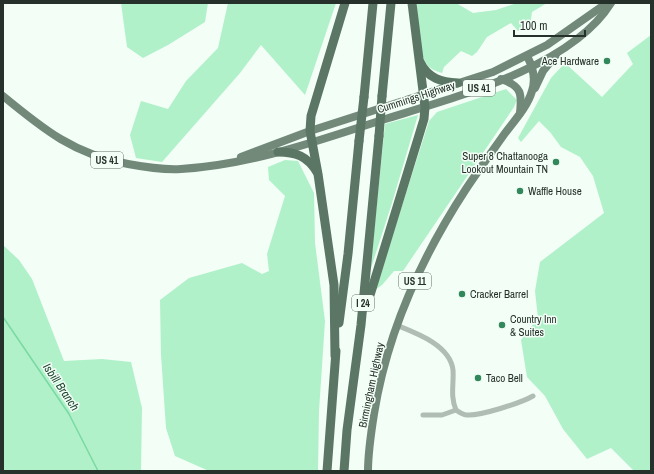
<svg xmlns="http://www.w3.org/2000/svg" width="654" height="474" font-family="'Archivo Narrow',sans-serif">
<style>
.green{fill:#b0f1c9}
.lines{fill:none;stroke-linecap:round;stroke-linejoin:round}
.stream{stroke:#7ad9a3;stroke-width:1.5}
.street{stroke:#b0bdb5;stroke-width:5}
.primary{stroke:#72897a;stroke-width:8}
.highway{stroke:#5b7665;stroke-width:9}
.highway-bridge{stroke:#5b7665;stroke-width:9}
.poi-dot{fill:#32885b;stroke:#f2fef6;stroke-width:1.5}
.labels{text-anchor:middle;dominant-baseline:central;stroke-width:3;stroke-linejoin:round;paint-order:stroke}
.shield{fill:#f2fef6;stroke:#626e67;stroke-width:1}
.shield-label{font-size:10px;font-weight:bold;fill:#25312a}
.poi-label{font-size:11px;fill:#25312a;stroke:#f2fef6;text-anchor:start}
.street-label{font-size:11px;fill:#25312a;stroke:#f2fef6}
.water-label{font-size:12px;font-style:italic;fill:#1e4630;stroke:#f2fef6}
</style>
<rect width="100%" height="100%" fill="#f2fef6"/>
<!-- green -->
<g class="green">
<path d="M 121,3 L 208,3 L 205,22 L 168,45 L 143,58 L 127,47 Z"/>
<path d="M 228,3 L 336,3 L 305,95 L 261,45 L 240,73 L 162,162 L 136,158 L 130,135 L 141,101 L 168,109 L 186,81 L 218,48 Z"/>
<path d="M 417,3 L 456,3 L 473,13 L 496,10 L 517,3 L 547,3 L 532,12 L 530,26 L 518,31 L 511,23 L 487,37 L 477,52 L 472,56 L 461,51 L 444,67 L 442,73 C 436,71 429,69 426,63 C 417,48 418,20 417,3 Z"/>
<path d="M 651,35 L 651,471 L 634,471 L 611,448 L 587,459 L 563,429 L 545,396 L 527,377 L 521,340 L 538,318 L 535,291 L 540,262 L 604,213 L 593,176 L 580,157 L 561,147 L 550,132 L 539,121 L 521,142 L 518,138 L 551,78 L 565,63 L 602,97 L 633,64 L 627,53 Z"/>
<path d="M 506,89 L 517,100 L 514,107 L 403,271 L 394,271 L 382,285 L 375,290 L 429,121 L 437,112 Z"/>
<path d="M 418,115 L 392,203 L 370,271 L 385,124 Z"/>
<path d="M 285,160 L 298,161 L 314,193 L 315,243 L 325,321 L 319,411 L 318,471 L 209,471 L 175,456 L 166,428 L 161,355 L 160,300 L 189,278 L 242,263 L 262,274 L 269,271 L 267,254 L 285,196 L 269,180 L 268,167 Z"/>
<path d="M 3,245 L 19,260 L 32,279 L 64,361 L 102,359 L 131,362 L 142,408 L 141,471 L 3,471 Z"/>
</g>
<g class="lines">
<!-- stream -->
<path class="stream" d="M 3,317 L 69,414 L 98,471"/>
<!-- street -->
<g class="street">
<path d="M 396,325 C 416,333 450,345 453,370 C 454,384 450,396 456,410 C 459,412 463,415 467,415 C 480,416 521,403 533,396"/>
<path d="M 423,415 L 442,415 L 456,410"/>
</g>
<!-- primary -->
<g class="primary">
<path d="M 501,79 C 522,86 522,94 520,113"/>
<path d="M 535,88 L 543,71 L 556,55"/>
<path d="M 3,96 C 43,129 75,155 128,164 C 144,167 164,170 181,169 C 250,165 317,141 382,120 C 452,98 571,68 611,3"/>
<path d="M 241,157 L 310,131 L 493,72 L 547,45 L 607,3"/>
<path d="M 368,471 C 368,452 371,433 374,414 C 387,332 421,258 466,189 C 478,171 491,153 503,136 C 513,122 527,108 532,91 C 536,79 533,67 527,56"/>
</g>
<!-- highway -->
<g class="highway">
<path d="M 420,62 C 428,79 442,82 458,83"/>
<path d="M 382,96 L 391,3"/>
<path d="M 364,97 L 373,3"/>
<path d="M 278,152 C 296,152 307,156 317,172"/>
<path d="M 367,305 L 424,119 L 425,107 L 412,3"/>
<path d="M 339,323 L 348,254 L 359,141"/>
<path d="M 335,356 L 334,285 L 318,174 L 310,131 L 311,116 L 345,3"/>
<path d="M 327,471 L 336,351"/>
<path d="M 344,471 L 347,430 L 361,325 L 379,136"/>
</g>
<!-- highway-bridge -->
<g class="highway-bridge">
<path d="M 379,136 L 382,96"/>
<path d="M 359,141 L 364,97"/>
</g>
</g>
<!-- markers -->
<g class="poi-dot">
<circle cx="607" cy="61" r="4"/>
<circle cx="556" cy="162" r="4"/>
<circle cx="520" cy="191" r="4"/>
<circle cx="462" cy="294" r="4"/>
<circle cx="502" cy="325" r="4"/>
<circle cx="478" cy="378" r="4"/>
</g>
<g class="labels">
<!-- shield labels -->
<g class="shield">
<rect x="463" y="80" width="32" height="16" rx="3"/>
<rect x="91" y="152" width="32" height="16" rx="3"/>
<rect x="399" y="273" width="32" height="16" rx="3"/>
<rect x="352" y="295" width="22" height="16" rx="3"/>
</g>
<g class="shield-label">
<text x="479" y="88">US 41</text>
<text x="107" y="160">US 41</text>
<text x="415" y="281">US 11</text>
<text x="363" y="303">I 24</text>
</g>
<!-- poi labels -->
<g class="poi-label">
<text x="599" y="61" text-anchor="end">Ace Hardware</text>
<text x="548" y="156" text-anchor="end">Super 8 Chattanooga<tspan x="548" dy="13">Lookout Mountain TN</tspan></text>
<text x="528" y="191">Waffle House</text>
<text x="470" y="294">Cracker Barrel</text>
<text x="510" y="319">Country Inn<tspan x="510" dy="13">&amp; Suites</tspan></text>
<text x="486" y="378">Taco Bell</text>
</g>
<!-- street labels -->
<g class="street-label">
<text transform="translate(416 97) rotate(-18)">Cummings Highway</text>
<text transform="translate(371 385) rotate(-78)">Birmingham Highway</text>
</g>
<!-- water labels -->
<g class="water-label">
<text transform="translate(61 387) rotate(56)">Isbill Branch</text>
</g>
</g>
<!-- border -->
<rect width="654" height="474" fill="none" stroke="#25312a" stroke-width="8"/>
<!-- scale -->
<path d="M514 30v6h71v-6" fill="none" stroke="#25312a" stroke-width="2"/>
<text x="520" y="30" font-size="12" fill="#25312a" stroke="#f2fef6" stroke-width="3" paint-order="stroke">100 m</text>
</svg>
